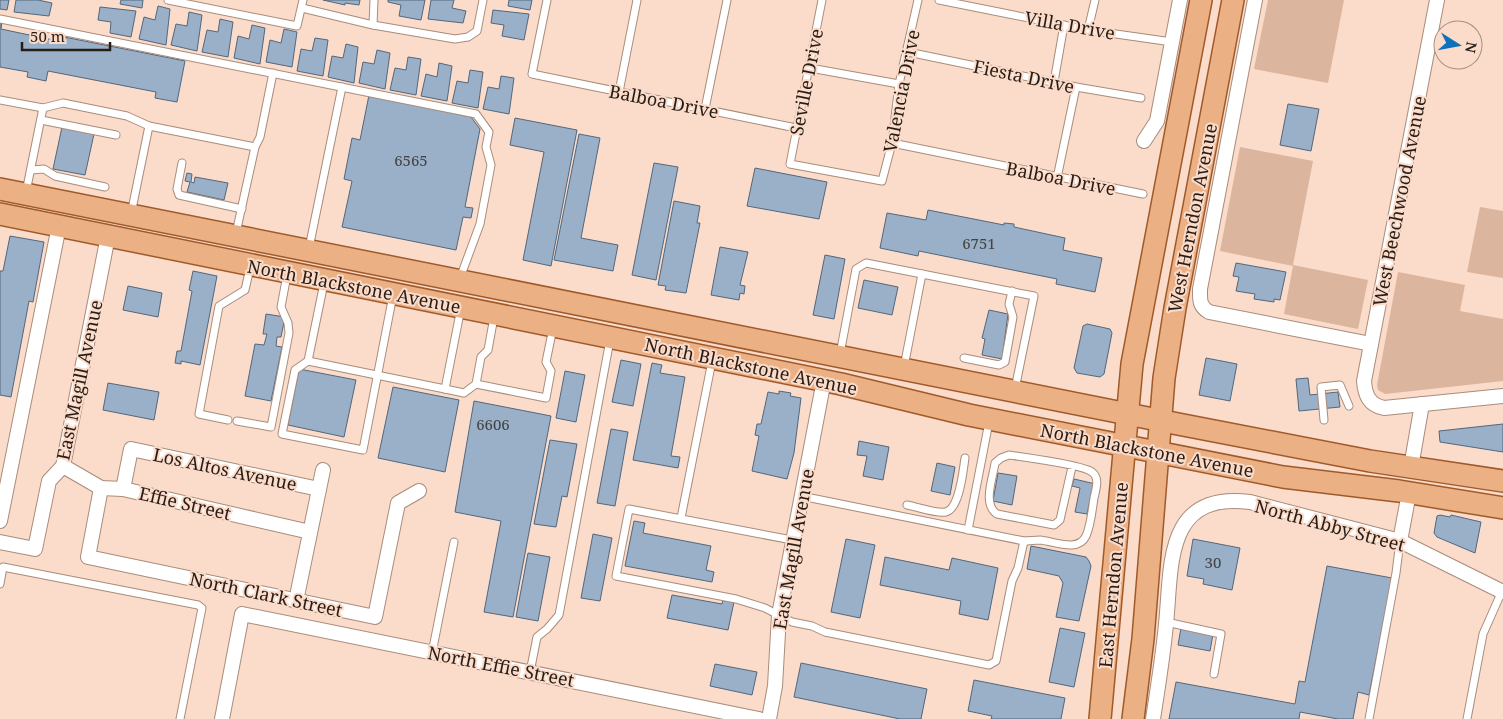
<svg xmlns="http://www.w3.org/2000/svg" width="1503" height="719" font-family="'Noto Serif',serif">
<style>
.green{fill:#dcb59e}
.building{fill:#99b0c8;stroke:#52677d}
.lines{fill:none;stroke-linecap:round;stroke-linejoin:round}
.service-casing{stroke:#a98c7b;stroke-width:9}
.minor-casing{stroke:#a98c7b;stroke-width:16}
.primary-casing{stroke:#a05a2a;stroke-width:24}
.service{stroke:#fff;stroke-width:7}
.minor{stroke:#fff;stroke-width:14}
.primary{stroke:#ecb085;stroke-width:21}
.labels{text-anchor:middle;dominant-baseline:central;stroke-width:4;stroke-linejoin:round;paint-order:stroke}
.number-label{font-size:15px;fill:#444242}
.street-label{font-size:18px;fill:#281d16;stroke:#fbdbc9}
</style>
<rect width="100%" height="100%" fill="#fbdbc9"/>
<!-- green -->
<g class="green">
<path d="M 1268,0 L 1344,0 L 1328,83 L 1254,69 Z"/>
<path d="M 1240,147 L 1313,161 L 1293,265 L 1368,280 L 1358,329 L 1284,314 L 1293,266 L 1220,251 Z"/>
<path d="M 1480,207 L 1503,211 L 1503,278 L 1467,272 Z"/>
<path d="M 1398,272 L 1465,285 L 1460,311 L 1503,319 L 1503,381 L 1385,394 L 1378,390 L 1377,385 Z"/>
</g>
<!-- building -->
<g class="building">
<path d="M 0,0 L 9,0 L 7,10 L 0,9 Z"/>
<path d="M 16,0 L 38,0 L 52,3 L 49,16 L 14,12 Z"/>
<path d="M 121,0 L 143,0 L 142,8 L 120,4 Z"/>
<path d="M 323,0 L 360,0 L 359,5 L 345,3 L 345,5 Z"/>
<path d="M 388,0 L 425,0 L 421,20 L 399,16 L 401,5 L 388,2 Z"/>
<path d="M 431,0 L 454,0 L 452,8 L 466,11 L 463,23 L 428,19 Z"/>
<path d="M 509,0 L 532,0 L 530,10 L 508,6 Z"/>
<path d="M 158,6 L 170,9 L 166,45 L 139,39 L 144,17 L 155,20 Z"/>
<path d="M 100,7 L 136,11 L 131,37 L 110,33 L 111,22 L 98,20 Z"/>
<path d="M 493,10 L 529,14 L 524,40 L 502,36 L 504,25 L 491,23 Z"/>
<path d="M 189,12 L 202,15 L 197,51 L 171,45 L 176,24 L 187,26 Z"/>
<path d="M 220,19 L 233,22 L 228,57 L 202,52 L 207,30 L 218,32 Z"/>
<path d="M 0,22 L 2,22 L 1,29 L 53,40 L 54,35 L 185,61 L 177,102 L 155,98 L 156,92 L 48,71 L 46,81 L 27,77 L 28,72 L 0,67 Z"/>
<path d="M 252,25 L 265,28 L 260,64 L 234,58 L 238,36 L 249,39 Z"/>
<path d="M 284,29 L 297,32 L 292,67 L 266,62 L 270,40 L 281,43 Z"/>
<path d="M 315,38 L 328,40 L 323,76 L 297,71 L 301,49 L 312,51 Z"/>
<path d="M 346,44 L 358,47 L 354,83 L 328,77 L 332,56 L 343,58 Z"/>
<path d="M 377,50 L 390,53 L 385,89 L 359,83 L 363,62 L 374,64 Z"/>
<path d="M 408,57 L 421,59 L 416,95 L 390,90 L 395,68 L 406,70 Z"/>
<path d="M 439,63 L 452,66 L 447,101 L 421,96 L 426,74 L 437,77 Z"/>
<path d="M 470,70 L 483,72 L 478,108 L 452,103 L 457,81 L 468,83 Z"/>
<path d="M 501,76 L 514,78 L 509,114 L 483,109 L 488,87 L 499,89 Z"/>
<path d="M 369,95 L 471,117 L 480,129 L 465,207 L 473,208 L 471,218 L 463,217 L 456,250 L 342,227 L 352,181 L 344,179 L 352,138 L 360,140 Z"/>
<path d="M 1288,104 L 1319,109 L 1311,151 L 1280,145 Z"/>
<path d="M 515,118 L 577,130 L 551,266 L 523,260 L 544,152 L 510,145 Z"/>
<path d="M 62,127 L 94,134 L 85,175 L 53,169 Z"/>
<path d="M 579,134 L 600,138 L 581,238 L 618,245 L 613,271 L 554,260 Z"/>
<path d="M 654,163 L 678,167 L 656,280 L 632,275 Z"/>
<path d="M 755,168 L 827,182 L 819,219 L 747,206 Z"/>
<path d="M 187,173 L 192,174 L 191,182 L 194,183 L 195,177 L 228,183 L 224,200 L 187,192 L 190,182 L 185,181 Z"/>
<path d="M 674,201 L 700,206 L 697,223 L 700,223 L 686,293 L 665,290 L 666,286 L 658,285 Z"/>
<path d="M 928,210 L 1004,225 L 1004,223 L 1014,224 L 1014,227 L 1065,238 L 1063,250 L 1102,258 L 1095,292 L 1056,284 L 1057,279 L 919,251 L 918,256 L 880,248 L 887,213 L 926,220 Z"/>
<path d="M 10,236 L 44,242 L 33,302 L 29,301 L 11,397 L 0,395 L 0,271 L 3,271 Z"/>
<path d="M 720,247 L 748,252 L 740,285 L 745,286 L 744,294 L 740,293 L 739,300 L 711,295 Z"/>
<path d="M 825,255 L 845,259 L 834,319 L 813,315 Z"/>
<path d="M 1236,263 L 1286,272 L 1280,300 L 1274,299 L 1274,302 L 1254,299 L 1255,294 L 1236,291 L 1239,277 L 1233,276 Z"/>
<path d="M 193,271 L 217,276 L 200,365 L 181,361 L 181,364 L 175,363 L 177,351 L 181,351 L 192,291 L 189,290 Z"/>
<path d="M 864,280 L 898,287 L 892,315 L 858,308 Z"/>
<path d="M 128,286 L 162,293 L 158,317 L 123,310 Z"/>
<path d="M 989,310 L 1008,314 L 1002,359 L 982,355 L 985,339 L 982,338 Z"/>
<path d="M 266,314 L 285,317 L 281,337 L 277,337 L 276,346 L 282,347 L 271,401 L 245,396 L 255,344 L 264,345 L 267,334 L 263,334 Z"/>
<path d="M 1087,324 L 1110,329 L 1112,333 L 1104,374 L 1100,377 L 1077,373 L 1074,368 L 1083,326 Z"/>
<path d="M 1206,358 L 1237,364 L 1230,401 L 1199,395 Z"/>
<path d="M 621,360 L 641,364 L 633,406 L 612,402 Z"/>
<path d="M 652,363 L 662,365 L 660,373 L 685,377 L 671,456 L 680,457 L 678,468 L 633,460 Z"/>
<path d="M 299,369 L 356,380 L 344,437 L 288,425 Z"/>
<path d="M 565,371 L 585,375 L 576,422 L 556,418 Z"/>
<path d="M 1308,378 L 1310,395 L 1338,392 L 1340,407 L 1299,411 L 1296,379 Z"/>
<path d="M 108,383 L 159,392 L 154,420 L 103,410 Z"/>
<path d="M 393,387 L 459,400 L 445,472 L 378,458 Z"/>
<path d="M 779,391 L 791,393 L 790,396 L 801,398 L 794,453 L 787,479 L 752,471 L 759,436 L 755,435 L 757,424 L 761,424 L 768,392 L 779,394 Z"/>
<path d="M 474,401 L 551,416 L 513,617 L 484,612 L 501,521 L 455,512 Z"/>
<path d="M 1503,424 L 1503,452 L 1440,442 L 1439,431 Z"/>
<path d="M 611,429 L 628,432 L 615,506 L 597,503 Z"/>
<path d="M 550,440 L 577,444 L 567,497 L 562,496 L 556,527 L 534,524 Z"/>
<path d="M 859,441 L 889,447 L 883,480 L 863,476 L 867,456 L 857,455 Z"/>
<path d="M 937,463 L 955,467 L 950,495 L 931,491 Z"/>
<path d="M 998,473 L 1017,476 L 1012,505 L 993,501 Z"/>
<path d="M 1074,479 L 1100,485 L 1099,492 L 1092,491 L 1087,514 L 1075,512 L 1080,488 L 1072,486 Z"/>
<path d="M 1440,515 L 1450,517 L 1451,515 L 1481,522 L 1475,553 L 1437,537 L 1434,533 L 1437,516 Z"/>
<path d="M 634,521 L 645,523 L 643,533 L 711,546 L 706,570 L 714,572 L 712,582 L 625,566 Z"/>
<path d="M 593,534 L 612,538 L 600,601 L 581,598 Z"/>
<path d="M 846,539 L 875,545 L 860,618 L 831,612 Z"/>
<path d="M 1193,539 L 1240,548 L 1232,590 L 1203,584 L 1204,579 L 1187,576 Z"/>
<path d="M 1031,546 L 1086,557 L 1089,561 L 1091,566 L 1079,621 L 1056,617 L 1063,583 L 1059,576 L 1027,569 Z"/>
<path d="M 528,553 L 550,557 L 538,621 L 516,617 Z"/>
<path d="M 885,557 L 949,570 L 952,558 L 998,568 L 988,620 L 959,614 L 961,601 L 880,585 Z"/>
<path d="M 1327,566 L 1392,578 L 1369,695 L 1358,692 L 1353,719 L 1338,719 L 1300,712 L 1299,719 L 1169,719 L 1176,682 L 1295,704 L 1299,681 L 1305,682 Z"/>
<path d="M 672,595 L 722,604 L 723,600 L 734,602 L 728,630 L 667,618 Z"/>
<path d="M 1060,628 L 1085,633 L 1074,687 L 1049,682 Z"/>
<path d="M 1181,628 L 1213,634 L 1210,651 L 1178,645 Z"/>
<path d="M 801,663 L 927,689 L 921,719 L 900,719 L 794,697 Z"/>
<path d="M 715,664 L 757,672 L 752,695 L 710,686 Z"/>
<path d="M 974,680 L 1065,698 L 1061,719 L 991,719 L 992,716 L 968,711 Z"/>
</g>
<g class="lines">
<!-- service casing -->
<g class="service-casing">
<g id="service">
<path d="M 168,0 L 297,26 L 303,0"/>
<path d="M 547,0 L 532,74 L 796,128"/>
<path d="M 822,0 L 790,164 L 882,181 L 892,143 L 899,84 L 918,0"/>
<path d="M 939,0 L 1088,30 L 1172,42"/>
<path d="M 302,8 L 373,25 L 455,39 L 468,37 L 477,31 L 483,0"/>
<path d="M 0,19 L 476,114 L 489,132 L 486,147 L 491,165 L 480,224 L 460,278"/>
<path d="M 373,25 L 374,0"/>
<path d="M 1088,30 L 1095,0"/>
<path d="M 908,52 L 1076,87 L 1141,98"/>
<path d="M 810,68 L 899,84"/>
<path d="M 1054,82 L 1064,25"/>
<path d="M 619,92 L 637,0"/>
<path d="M 0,100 L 43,108"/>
<path d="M 705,109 L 727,0"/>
<path d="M 41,120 L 116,135"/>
<path d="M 892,143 L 1143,194"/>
<path d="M 255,147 L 260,137 L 273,73"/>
<path d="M 182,163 L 177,189 L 179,195 L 242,209"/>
<path d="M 31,170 L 44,169 L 55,176 L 105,187"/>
<path d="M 1057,178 L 1076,87"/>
<path d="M 26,192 L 43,108 L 63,103 L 127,116 L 149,126 L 255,147 L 236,233"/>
<path d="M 131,214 L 149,126"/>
<path d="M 309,248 L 342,87"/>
<path d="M 324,283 L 308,361 L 445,389 L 464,393 L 476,384 L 481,357 L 488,350 L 494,317"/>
<path d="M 840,354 L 856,269 L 866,263 L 1034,296 L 1015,389"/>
<path d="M 964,358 L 999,365 L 1005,362 L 1013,317 L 1009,304 L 1012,291"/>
<path d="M 308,361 L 295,370 L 282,434 L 363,450 L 393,295"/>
<path d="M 904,367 L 922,274"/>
<path d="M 476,384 L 546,398 L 551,371 L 546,362 L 553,328"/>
<path d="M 445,389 L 461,308"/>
<path d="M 228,420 L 199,414 L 219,306 L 245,290 L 250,268"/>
<path d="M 1324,420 L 1321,387 L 1340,385 L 1349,406"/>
<path d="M 237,421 L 271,427 L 289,333 L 288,323 L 281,307 L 287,275"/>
<path d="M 801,496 L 1024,541 C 1029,541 1035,540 1040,540 C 1053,541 1078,553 1086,536 C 1091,525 1092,510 1094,498 C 1096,489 1100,478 1092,472 C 1084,465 1023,457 1009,455 L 1001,458 L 995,463 C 993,478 982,504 997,514 L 1054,525 L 1060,520 L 1072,467"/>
<path d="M 907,505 C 918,507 936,514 946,512 C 960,508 963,470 965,458"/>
<path d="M 681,518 L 712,361"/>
<path d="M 968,530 L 989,422"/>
<path d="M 792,540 L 629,509 L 616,576 L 736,599 L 765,608 L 792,622 L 812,626 L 825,632 L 989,665 L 996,661 L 1012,581 L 1018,568 L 1024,541"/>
<path d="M 0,584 L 3,567 L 198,605 L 202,608 L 180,719"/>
<path d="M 1166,622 L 1221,634 L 1214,674"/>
<path d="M 432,653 L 454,542"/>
<path d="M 530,672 L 537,637 L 547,629 L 559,615 L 610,340"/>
<path d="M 1369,719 L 1396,573 L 1400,541"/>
<path d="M 1467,719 L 1483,634 L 1502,591"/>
</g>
</g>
<!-- minor casing -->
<g class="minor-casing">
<g id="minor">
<path d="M 1255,0 L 1200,289 C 1200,300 1199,306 1209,312 L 1371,344"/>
<path d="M 1437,0 L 1364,381 C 1365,395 1369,405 1384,408 L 1503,396"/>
<path d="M 1144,141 L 1157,121 L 1180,0"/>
<path d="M 63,466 L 101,488 L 123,489 L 310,532"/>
<path d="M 1411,467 L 1422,404"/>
<path d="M 101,488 L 88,557 L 375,617 L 398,503 L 419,491"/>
<path d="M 123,489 L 131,449 L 319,489"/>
<path d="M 0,521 L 59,226"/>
<path d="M 1400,541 L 1409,493"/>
<path d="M 0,542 L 35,549 L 49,481 L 63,466 L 108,236"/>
<path d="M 296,601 L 323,470"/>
<path d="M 222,719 L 242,614 L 759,719"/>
<path d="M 769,719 L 775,686 L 779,615 L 824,380"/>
<path d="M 1153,719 C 1158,687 1163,656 1166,624 C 1172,566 1164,491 1250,502 L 1400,541 L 1503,592"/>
</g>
</g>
<!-- primary casing -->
<g class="primary-casing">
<g id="primary">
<path d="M 0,189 L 1178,424 L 1370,461 L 1503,481"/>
<path d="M 0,214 L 841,384 L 969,415 L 1283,477 L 1399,491 L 1503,508"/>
<path d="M 1100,719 L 1132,364 L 1201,0"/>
<path d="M 1133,719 L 1143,639 L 1164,378 L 1175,308 L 1233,0"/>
</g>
</g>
<!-- service -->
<use href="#service" class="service"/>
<!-- minor -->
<use href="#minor" class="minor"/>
<!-- primary -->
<use href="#primary" class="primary"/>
</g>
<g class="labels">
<!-- number labels -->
<g class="number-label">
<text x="411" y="160">6565</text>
<text x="979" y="243">6751</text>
<text x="493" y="424">6606</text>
<text x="1213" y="562">30</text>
</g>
<!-- street labels -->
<g class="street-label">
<text transform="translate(1070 25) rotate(10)">Villa Drive</text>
<text transform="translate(1024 76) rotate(12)">Fiesta Drive</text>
<text transform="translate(806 82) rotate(-79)">Seville Drive</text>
<text transform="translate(901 91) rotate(-79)">Valencia Drive</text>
<text transform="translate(664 101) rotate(11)">Balboa Drive</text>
<text transform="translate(1061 178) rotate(11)">Balboa Drive</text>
<text transform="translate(1399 201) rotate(-79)">West Beechwood Avenue</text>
<text transform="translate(1192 218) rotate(-79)">West Herndon Avenue</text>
<text transform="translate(354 286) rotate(11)">North Blackstone Avenue</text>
<text transform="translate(751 366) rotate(12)">North Blackstone Avenue</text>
<text transform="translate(79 380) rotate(-78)">East Magill Avenue</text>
<text transform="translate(1147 450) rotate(11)">North Blackstone Avenue</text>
<text transform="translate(225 469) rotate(12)">Los Altos Avenue</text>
<text transform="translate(185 503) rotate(13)">Effie Street</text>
<text transform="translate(1330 525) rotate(15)">North Abby Street</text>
<text transform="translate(793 549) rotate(-80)">East Magill Avenue</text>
<text transform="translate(1113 575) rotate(-85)">East Herndon Avenue</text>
<text transform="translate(266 594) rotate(12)">North Clark Street</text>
<text transform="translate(501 666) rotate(11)">North Effie Street</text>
</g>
</g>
<!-- north arrow -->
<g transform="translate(1458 45) rotate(101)"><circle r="24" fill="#fbdbc9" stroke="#a78f81"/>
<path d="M0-4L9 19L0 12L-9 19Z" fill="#0f70bc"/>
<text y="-8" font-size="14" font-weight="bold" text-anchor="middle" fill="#281d16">N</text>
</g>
<!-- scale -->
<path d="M22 42v8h88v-8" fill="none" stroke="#281d16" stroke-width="2.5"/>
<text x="30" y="42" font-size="15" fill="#281d16" stroke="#fbdbc9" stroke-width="4" paint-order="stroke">50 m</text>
</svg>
